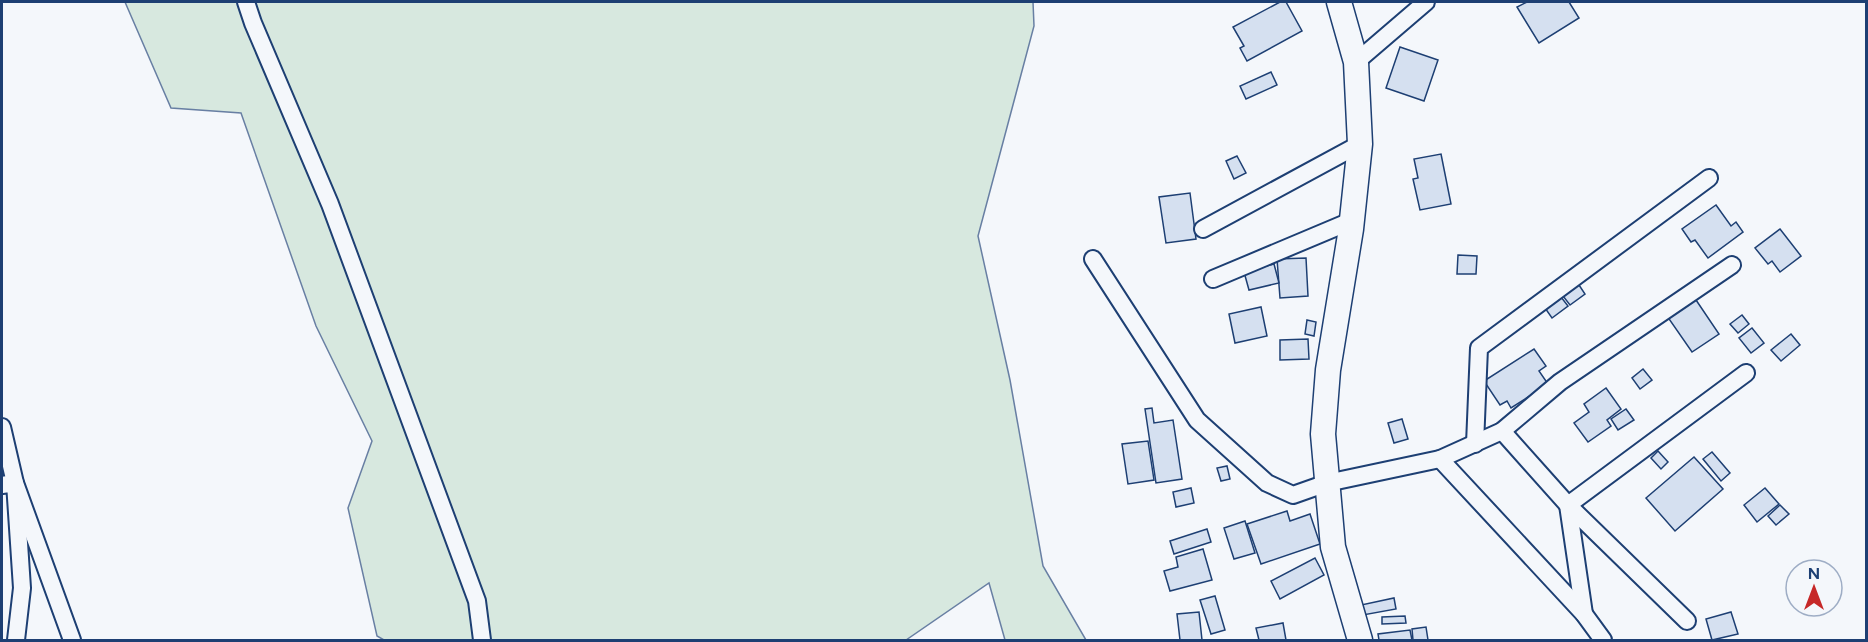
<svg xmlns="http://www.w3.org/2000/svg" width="1868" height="642" font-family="Figtree,sans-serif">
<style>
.green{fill:#d7e8df;stroke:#687fa3;stroke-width:1.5}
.building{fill:#d5e0f0;stroke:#1d3f73;stroke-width:1.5}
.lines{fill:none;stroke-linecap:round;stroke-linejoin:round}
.street-casing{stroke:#1d3f73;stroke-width:20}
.secondary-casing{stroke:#1d3f73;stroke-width:27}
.street{stroke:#f4f7fb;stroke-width:16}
.secondary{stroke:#f4f7fb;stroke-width:24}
</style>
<rect width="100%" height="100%" fill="#f4f7fb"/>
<!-- green -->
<path class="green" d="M 125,2 L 1033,2 L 1034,26 L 978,236 L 1010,380 L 1043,566 L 1086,640 L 1005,640 L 989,583 L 906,640 L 384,640 L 377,636 L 348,508 L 372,441 L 316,326 L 241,113 L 171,108 Z"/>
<!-- building -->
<g class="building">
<path d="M 1280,2 L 1286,2 L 1302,31 L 1247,61 L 1240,48 L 1244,46 L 1233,27 Z"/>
<path d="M 1527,2 L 1569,2 L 1579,18 L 1539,43 L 1517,7 Z"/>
<path d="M 1400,47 L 1438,60 L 1424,101 L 1386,88 Z"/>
<path d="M 1271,72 L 1277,85 L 1246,99 L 1240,86 Z"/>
<path d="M 1441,154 L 1451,204 L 1420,210 L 1413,179 L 1418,178 L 1414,159 Z"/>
<path d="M 1237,156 L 1246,173 L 1234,179 L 1226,161 Z"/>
<path d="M 1190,193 L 1196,239 L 1166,243 L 1159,197 Z"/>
<path d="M 1716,205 L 1731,226 L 1736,222 L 1743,232 L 1708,258 L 1695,240 L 1691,242 L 1682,229 Z"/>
<path d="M 1780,229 L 1801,256 L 1780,272 L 1772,261 L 1768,264 L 1755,248 Z"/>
<path d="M 1458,255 L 1477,256 L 1476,274 L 1457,274 Z"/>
<path d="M 1306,258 L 1308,296 L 1280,298 L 1277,259 Z"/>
<path d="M 1274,264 L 1279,283 L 1249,290 L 1244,272 Z"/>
<path d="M 1579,285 L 1585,294 L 1570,305 L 1563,296 Z"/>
<path d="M 1561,297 L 1568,306 L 1552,318 L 1545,308 Z"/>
<path d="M 1694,297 L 1719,334 L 1692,352 L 1667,316 Z"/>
<path d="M 1261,307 L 1267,336 L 1235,343 L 1229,314 Z"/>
<path d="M 1742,315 L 1749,324 L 1738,333 L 1730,324 Z"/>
<path d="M 1307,320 L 1316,322 L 1314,336 L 1305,334 Z"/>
<path d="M 1752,328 L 1764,343 L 1751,353 L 1739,338 Z"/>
<path d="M 1791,334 L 1800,345 L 1781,361 L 1771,350 Z"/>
<path d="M 1308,339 L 1309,359 L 1280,360 L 1280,340 Z"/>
<path d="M 1534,349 L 1546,366 L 1539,371 L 1548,384 L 1511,408 L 1507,401 L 1500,405 L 1484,381 Z"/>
<path d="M 1643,369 L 1652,380 L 1640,389 L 1632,378 Z"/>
<path d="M 1606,388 L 1621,409 L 1607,420 L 1611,426 L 1588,442 L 1574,423 L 1589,412 L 1584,404 Z"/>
<path d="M 1152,408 L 1154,423 L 1173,420 L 1182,479 L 1156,483 L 1145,409 Z"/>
<path d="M 1626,409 L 1634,420 L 1618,430 L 1611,419 Z"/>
<path d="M 1402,419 L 1408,439 L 1394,443 L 1388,423 Z"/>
<path d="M 1148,441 L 1154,480 L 1128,484 L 1122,444 Z"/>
<path d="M 1658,451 L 1668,462 L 1661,469 L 1651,458 Z"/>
<path d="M 1712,452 L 1730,473 L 1721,481 L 1703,459 Z"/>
<path d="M 1694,457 L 1723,489 L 1675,531 L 1646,498 Z"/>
<path d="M 1227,466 L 1230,479 L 1221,481 L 1217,468 Z"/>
<path d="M 1191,488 L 1194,503 L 1176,507 L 1173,492 Z"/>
<path d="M 1765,488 L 1779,504 L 1757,522 L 1744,505 Z"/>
<path d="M 1780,505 L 1789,514 L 1776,525 L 1768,516 Z"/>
<path d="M 1287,511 L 1290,521 L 1310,514 L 1320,544 L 1261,564 L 1247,524 Z"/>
<path d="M 1245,521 L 1255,553 L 1234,559 L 1224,528 Z"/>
<path d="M 1207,529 L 1211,542 L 1174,554 L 1170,541 Z"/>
<path d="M 1203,549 L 1212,580 L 1170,591 L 1164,571 L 1178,567 L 1176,557 Z"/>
<path d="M 1315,558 L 1324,575 L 1280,599 L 1271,581 Z"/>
<path d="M 1215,596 L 1225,630 L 1211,634 L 1200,600 Z"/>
<path d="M 1394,598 L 1396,609 L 1363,615 L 1361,605 Z"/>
<path d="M 1199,612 L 1202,640 L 1180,640 L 1177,614 Z"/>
<path d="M 1731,612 L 1738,634 L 1712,640 L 1706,619 Z"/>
<path d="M 1405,616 L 1406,623 L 1382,624 L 1382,617 Z"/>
<path d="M 1283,623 L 1286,640 L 1259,640 L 1256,628 Z"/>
<path d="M 1426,627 L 1428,640 L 1413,640 L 1412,629 Z"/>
<path d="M 1410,630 L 1412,640 L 1379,640 L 1378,634 Z"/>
</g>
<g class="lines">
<!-- street casing -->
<g class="street-casing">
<g id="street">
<path d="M 246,2 L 253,23 L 330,204 L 477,601 L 482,640"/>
<path d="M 1356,62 L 1426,2"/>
<path d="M 1203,229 L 1360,144"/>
<path d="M 1093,259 L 1197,420 L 1267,483 L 1293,495 L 1327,483 L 1440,459 L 1502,431 L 1560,382 L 1732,265"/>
<path d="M 1213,279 L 1351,221"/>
<path d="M 2,427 L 15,483 L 72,640"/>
<path d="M 1502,431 L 1568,505 L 1687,621"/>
<path d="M 1475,444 L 1479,348 L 1709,178"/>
<path d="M 1440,459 L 1584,614 L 1603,640"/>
<path d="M 2,485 L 15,483 L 22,588 L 16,640"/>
<path d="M 1584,614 L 1568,505 L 1746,373"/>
</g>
</g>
<!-- secondary casing -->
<g class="secondary-casing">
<path id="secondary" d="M 1339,2 L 1356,62 L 1360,144 L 1351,229 L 1328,370 L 1323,434 L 1333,547 L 1360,640"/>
</g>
<!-- street -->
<use href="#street" class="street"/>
<!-- secondary -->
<use href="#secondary" class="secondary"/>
</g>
<!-- border -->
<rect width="1868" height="642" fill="none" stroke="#1d3f73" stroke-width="6"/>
<!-- north arrow -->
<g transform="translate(1814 588)"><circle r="28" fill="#f4f7fb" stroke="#9eadc5" stroke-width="1.5"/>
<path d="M0-4.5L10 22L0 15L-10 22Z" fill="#c62828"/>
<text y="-9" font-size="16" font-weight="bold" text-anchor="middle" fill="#1d3f73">N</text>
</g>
</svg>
